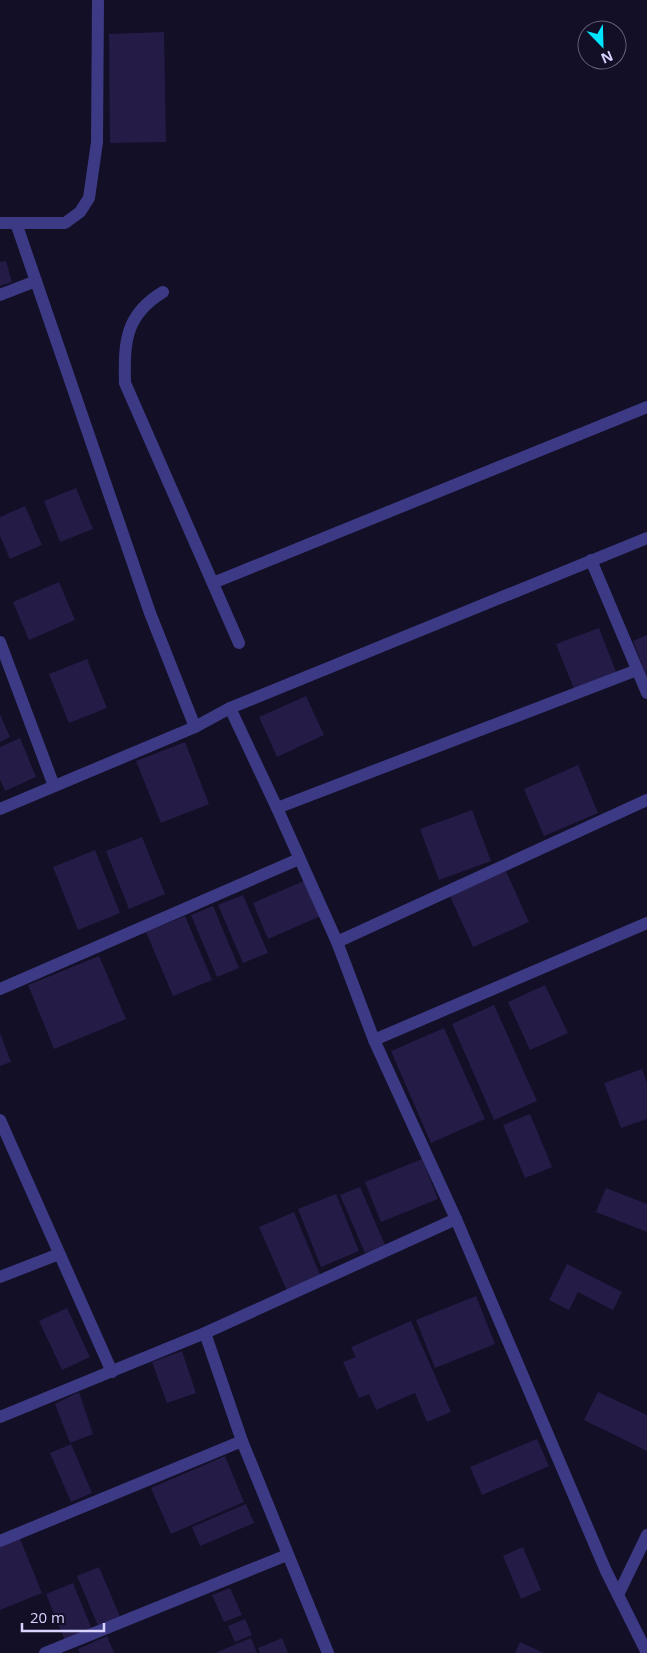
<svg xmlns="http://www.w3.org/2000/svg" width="647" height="1653" font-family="'Open Sans',sans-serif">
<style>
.building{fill:#241b47}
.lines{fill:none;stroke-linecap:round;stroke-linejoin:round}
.lane{stroke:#3d3a85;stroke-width:12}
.street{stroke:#3d3a85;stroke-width:12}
</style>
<rect width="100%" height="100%" fill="#130f26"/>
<!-- building -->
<g class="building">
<path d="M 164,32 L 166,142 L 110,143 L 109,34 Z"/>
<path d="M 6,261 L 12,282 L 0,286 L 0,262 Z"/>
<path d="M 76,488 L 93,529 L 60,542 L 44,501 Z"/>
<path d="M 25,506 L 42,545 L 10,559 L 0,536 L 0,517 Z"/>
<path d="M 59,582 L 75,620 L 29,640 L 13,602 Z"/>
<path d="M 599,628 L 616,672 L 574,689 L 556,644 Z"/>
<path d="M 647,635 L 647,678 L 633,641 Z"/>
<path d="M 87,659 L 107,708 L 69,723 L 49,674 Z"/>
<path d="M 306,696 L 324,735 L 277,757 L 259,717 Z"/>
<path d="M 0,714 L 10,737 L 0,742 Z"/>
<path d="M 20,738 L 36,777 L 5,791 L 0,779 L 0,747 Z"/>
<path d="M 185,742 L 209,804 L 161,823 L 136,761 Z"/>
<path d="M 578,765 L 598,813 L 544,836 L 524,789 Z"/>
<path d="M 472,810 L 491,861 L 439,880 L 420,829 Z"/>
<path d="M 142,837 L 165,894 L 129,909 L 106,851 Z"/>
<path d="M 95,850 L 120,913 L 78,930 L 53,867 Z"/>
<path d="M 506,871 L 529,922 L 473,947 L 450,896 Z"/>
<path d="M 306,880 L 321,916 L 268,939 L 253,903 Z"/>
<path d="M 243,895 L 268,953 L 243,963 L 218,905 Z"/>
<path d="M 213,906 L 239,968 L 217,977 L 191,915 Z"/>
<path d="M 185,916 L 212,980 L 173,996 L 146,932 Z"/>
<path d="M 99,956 L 126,1019 L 54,1049 L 28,985 Z"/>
<path d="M 545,985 L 568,1033 L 530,1050 L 508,1002 Z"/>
<path d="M 494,1005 L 537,1101 L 494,1120 L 452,1024 Z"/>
<path d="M 444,1028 L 485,1119 L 431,1143 L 391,1051 Z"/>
<path d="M 0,1033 L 11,1062 L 0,1066 Z"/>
<path d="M 642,1069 L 647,1083 L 647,1119 L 621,1128 L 604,1083 Z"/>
<path d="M 530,1114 L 552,1167 L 525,1178 L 503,1125 Z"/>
<path d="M 422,1159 L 438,1199 L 381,1222 L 365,1182 Z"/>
<path d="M 360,1187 L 385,1245 L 365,1253 L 340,1195 Z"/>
<path d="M 606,1188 L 647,1204 L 647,1232 L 596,1212 Z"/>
<path d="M 336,1194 L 359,1251 L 321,1267 L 298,1209 Z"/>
<path d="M 294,1212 L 321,1277 L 287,1291 L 259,1227 Z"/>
<path d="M 567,1264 L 622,1292 L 613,1310 L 578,1292 L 569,1310 L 549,1300 Z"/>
<path d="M 476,1296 L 495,1344 L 435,1368 L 416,1320 Z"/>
<path d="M 67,1308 L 90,1357 L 62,1370 L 39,1321 Z"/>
<path d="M 411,1321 L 451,1412 L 427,1422 L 415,1393 L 376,1410 L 369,1394 L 359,1398 L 343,1362 L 356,1357 L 351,1347 Z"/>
<path d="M 182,1351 L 196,1393 L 167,1403 L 152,1362 Z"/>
<path d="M 79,1392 L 93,1434 L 70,1443 L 55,1404 Z"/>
<path d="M 598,1392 L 647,1415 L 647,1451 L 584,1420 Z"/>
<path d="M 537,1439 L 549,1466 L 482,1495 L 470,1467 Z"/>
<path d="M 71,1444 L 92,1493 L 71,1502 L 50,1453 Z"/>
<path d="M 225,1456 L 244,1502 L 171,1534 L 151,1488 Z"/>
<path d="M 246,1504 L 254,1523 L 200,1546 L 192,1527 Z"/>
<path d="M 20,1539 L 42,1593 L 0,1610 L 0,1547 Z"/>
<path d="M 523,1547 L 541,1590 L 521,1599 L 503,1556 Z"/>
<path d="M 99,1567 L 121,1619 L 99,1628 L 77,1576 Z"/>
<path d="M 73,1583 L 93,1632 L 66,1643 L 46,1594 Z"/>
<path d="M 230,1588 L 242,1615 L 224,1622 L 212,1595 Z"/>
<path d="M 245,1619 L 252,1635 L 235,1642 L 228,1626 Z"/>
<path d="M 107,1636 L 114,1653 L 80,1653 L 78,1649 Z"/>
<path d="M 251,1638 L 257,1653 L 215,1653 Z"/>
<path d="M 282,1638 L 288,1653 L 260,1653 L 258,1648 Z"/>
<path d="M 520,1642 L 544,1653 L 515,1653 Z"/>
</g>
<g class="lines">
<!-- lane -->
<g class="lane">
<path d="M 163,292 C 125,315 124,342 125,383 L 239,643"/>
<path d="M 213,583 L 647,407"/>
</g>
<!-- street -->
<g class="street">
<path d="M 0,223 L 65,223 L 80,212 L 89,198 L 97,142 L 98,0"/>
<path d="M 16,223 L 150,613 L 195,727"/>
<path d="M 0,295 L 36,281"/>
<path d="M 591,560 L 647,693"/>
<path d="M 0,642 L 54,786"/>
<path d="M 230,708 L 277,808 L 337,942 L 374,1040 L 456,1219 L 606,1571 L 647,1653"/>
<path d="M 277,808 L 637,670"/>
<path d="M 0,809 L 195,727 L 230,708 L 647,538"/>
<path d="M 337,942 L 647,800"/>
<path d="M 0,989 L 299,859"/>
<path d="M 374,1040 L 647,923"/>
<path d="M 0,1120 L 112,1372"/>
<path d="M 0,1277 L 59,1254"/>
<path d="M 205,1333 L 242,1441 L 328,1653"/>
<path d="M 0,1417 L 205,1333 L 456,1219"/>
<path d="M 0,1541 L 242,1441"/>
<path d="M 618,1595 L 647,1535"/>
<path d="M 45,1653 L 287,1555"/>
</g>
</g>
<!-- north arrow -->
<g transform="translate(602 45) rotate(157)"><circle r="24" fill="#130f26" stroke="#625e7d"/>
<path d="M0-4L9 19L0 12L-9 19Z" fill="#00e5ff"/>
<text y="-8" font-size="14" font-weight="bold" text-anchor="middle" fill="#d9d4ff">N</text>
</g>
<!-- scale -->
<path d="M22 1623v8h82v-8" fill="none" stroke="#d9d4ff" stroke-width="2.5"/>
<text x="30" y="1623" font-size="15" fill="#d9d4ff" stroke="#130f26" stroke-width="4" paint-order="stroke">20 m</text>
</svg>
